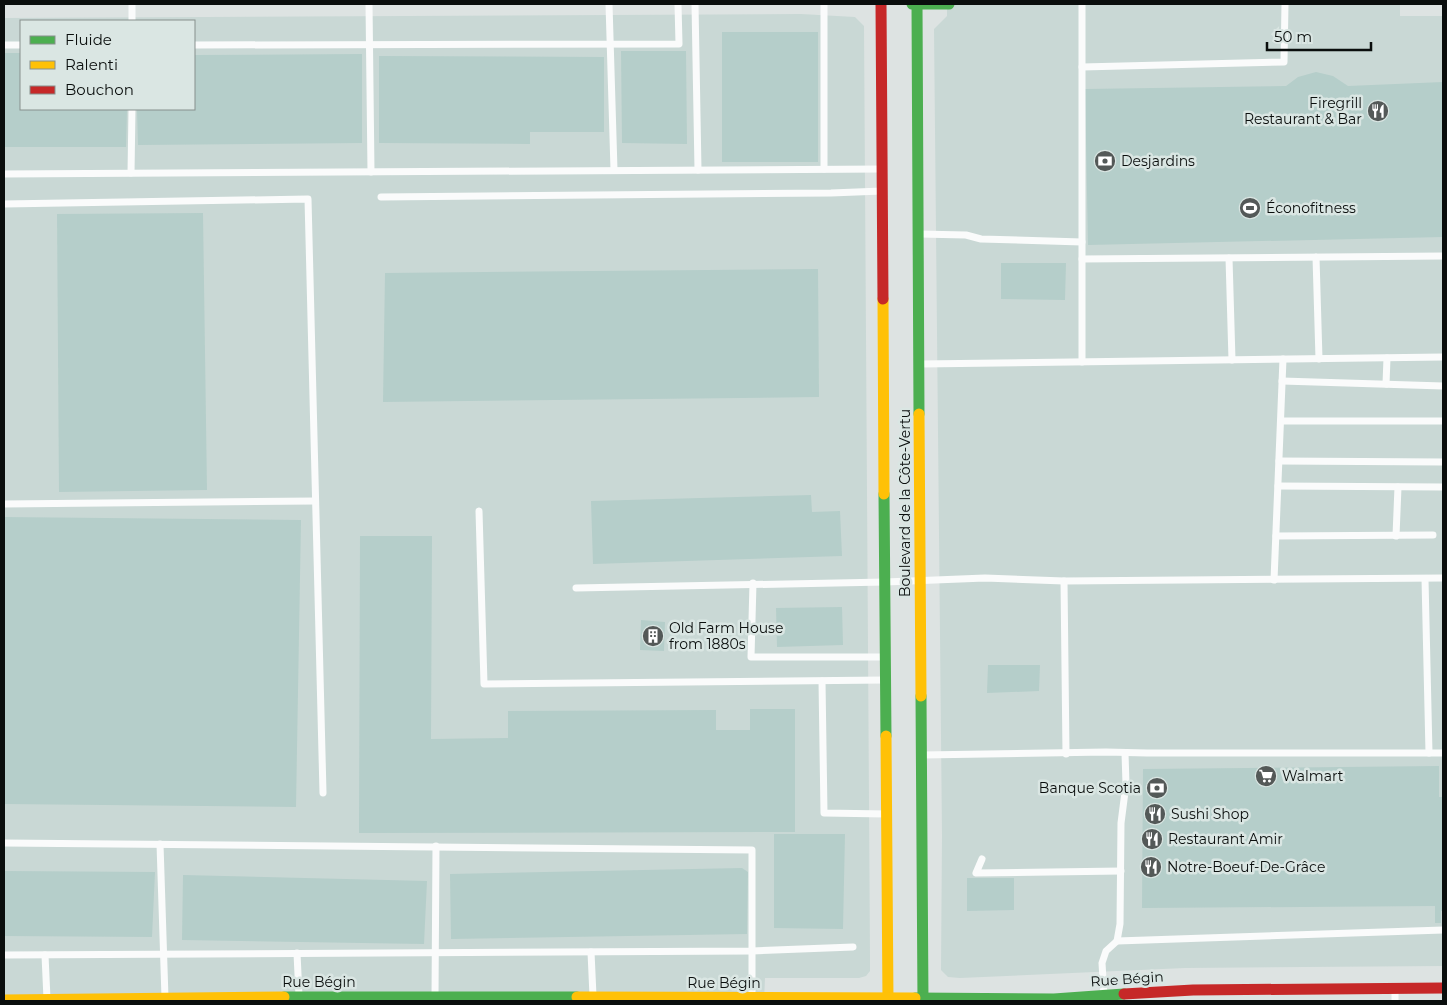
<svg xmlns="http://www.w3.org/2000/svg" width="1447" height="1005" font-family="Montserrat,sans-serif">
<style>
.built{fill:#c9d8d5;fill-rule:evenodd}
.building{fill:#b5ceca}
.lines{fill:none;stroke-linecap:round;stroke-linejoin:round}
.lane{stroke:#fafbfb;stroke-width:7}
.fast{stroke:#4caf50;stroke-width:11}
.slow{stroke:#ffc107;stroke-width:11}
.jam{stroke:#c62828;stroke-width:11}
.labels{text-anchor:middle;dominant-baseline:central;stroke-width:5;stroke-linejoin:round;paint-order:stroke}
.poi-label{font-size:14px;fill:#0a0e0d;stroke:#dae6e3;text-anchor:start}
.street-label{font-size:14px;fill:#0a0e0d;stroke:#dae6e3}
</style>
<rect width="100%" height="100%" fill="#dde3e2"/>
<!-- built -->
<g class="built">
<path d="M 947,4 L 1400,4 L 1400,16 L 1443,16 L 1443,966 L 1185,968 L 960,978 L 948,977 L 941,970 L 942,836 L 934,29 L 947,16 Z"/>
<path d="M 801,14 L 855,17 L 864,26 L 870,958 L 870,971 L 866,976 L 859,978 L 765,978 L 764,1001 L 4,1001 L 4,18 ZM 21,21 L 194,21 L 194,109 L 21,109 Z"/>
</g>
<!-- building -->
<g class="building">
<rect x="722" y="32" width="96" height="130"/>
<path d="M 621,51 L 686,51 L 687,144 L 622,143 Z"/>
<path d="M 4,53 L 21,53 L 21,109 L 127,109 L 126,147 L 4,147 Z"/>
<path d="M 362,54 L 362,143 L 138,145 L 137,109 L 194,109 L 194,55 Z"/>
<path d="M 379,56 L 604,57 L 604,132 L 530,132 L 530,144 L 379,143 Z"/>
<path d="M 1316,72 L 1333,76 L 1348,86 L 1443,82 L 1443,237 L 1088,245 L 1085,89 L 1286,86 L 1298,77 Z"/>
<path d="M 203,213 L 207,490 L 59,492 L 57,214 Z"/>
<path d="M 1001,263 L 1066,263 L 1065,300 L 1001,299 Z"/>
<path d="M 818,269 L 819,397 L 383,402 L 385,273 Z"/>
<path d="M 811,495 L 812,512 L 840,511 L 842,556 L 593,564 L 591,501 Z"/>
<path d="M 4,517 L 301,520 L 296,807 L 4,804 Z"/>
<path d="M 360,536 L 432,536 L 431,739 L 508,738 L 508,711 L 716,710 L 716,730 L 750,730 L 750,709 L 795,709 L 795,832 L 359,833 Z"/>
<path d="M 842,607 L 843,645 L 777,647 L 776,608 Z"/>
<path d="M 641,620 L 665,622 L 664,651 L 640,650 Z"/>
<path d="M 988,665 L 1040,665 L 1039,691 L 987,693 Z"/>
<path d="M 1439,766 L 1439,797 L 1443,797 L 1443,911 L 1441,911 L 1441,923 L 1435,923 L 1435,906 L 1142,908 L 1143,769 Z"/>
<path d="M 774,834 L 845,834 L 843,929 L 774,928 Z"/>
<path d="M 742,868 L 748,872 L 747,934 L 451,939 L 450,874 Z"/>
<path d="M 4,871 L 155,872 L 152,937 L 4,936 Z"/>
<path d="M 183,875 L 427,881 L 424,944 L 182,940 Z"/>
<path d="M 967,878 L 1014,878 L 1014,910 L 967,911 Z"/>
</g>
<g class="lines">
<!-- lane -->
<g class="lane">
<path d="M 369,4 L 371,172"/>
<path d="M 609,4 L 614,170"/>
<path d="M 695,4 L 698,170"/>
<path d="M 824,4 L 824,169"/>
<path d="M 132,21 L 132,4"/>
<path d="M 4,45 L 21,45"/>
<path d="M 194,45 L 679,44 L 678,4"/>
<path d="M 1082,67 L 1284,62 L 1285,4"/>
<path d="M 131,173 L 132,109"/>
<path d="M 4,174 L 882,169"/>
<path d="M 381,197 L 831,193 L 882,191"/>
<path d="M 4,204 L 308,199 L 323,793"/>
<path d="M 919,234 L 966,235 L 981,239 L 1082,242"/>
<path d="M 1316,257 L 1319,359"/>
<path d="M 1229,258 L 1232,360"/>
<path d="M 1082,259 L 1443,256"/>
<path d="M 1082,362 L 1082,4"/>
<path d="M 921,364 L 1443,357"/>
<path d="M 1282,381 L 1443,386"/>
<path d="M 1386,384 L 1387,358"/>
<path d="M 1282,421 L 1443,421"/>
<path d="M 1279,461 L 1443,462"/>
<path d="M 1278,486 L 1443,487"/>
<path d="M 4,504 L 315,501"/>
<path d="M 479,511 L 484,684 L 885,680"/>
<path d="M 1276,536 L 1433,535"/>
<path d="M 1396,536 L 1398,487"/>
<path d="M 1425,579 L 1429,753"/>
<path d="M 1274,580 L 1283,359"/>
<path d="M 1064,581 L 1066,754"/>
<path d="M 753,583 L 751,657 L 885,657"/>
<path d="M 576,588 L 885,582 L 985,578 L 1064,581 L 1443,578"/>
<path d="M 822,681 L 824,813 L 886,814"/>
<path d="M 922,755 L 1106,752 L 1147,753 L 1443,753"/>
<path d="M 4,843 L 752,850 L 752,996"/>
<path d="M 160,844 L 165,998"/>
<path d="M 982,859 L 976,873 L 1121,871"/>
<path d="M 1117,941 L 1443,930"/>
<path d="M 591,952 L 593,996"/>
<path d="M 297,953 L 299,996"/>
<path d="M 4,955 L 752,951 L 853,947"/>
<path d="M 45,955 L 47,999"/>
<path d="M 1395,989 L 1395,1001"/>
<path d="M 435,996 L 436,846"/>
<path d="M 1104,996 L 1102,963 L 1106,951 L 1117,941 L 1120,924 L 1121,823 L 1126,784 L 1125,753"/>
</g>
<!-- fast -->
<g class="fast">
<path d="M 912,4 L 949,4"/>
<path d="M 917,4 L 919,414"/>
<path d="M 884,494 L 886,736"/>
<path d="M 921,696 L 923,1001"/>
<path d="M 284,997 L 577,997"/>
<path d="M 915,998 L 1054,999 L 1124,994"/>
</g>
<!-- slow -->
<g class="slow">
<path d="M 883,299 L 884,494"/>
<path d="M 919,414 L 921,696"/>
<path d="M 886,736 L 888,1001"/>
<path d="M 577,997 L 915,998"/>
<path d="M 4,1000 L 284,997"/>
</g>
<!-- jam -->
<g class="jam">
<path d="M 881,4 L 883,299"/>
<path d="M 1124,994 L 1193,990 L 1443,988"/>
</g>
</g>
<!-- icons -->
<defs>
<g id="restaurant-disc" transform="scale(1.125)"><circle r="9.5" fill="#545958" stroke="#dae6e3"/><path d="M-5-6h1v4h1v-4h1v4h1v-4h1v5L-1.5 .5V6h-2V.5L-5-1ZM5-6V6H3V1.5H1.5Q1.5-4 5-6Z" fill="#fff"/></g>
<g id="bank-disc" transform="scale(1.125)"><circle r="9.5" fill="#545958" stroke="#dae6e3"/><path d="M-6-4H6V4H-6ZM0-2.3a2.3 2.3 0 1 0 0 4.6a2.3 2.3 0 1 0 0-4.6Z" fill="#fff"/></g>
<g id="stadium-disc" transform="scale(1.125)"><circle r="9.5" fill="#545958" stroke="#dae6e3"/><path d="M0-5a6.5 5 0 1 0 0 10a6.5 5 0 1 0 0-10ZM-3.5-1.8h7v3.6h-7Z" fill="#fff"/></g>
<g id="building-disc" transform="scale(1.125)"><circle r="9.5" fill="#545958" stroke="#dae6e3"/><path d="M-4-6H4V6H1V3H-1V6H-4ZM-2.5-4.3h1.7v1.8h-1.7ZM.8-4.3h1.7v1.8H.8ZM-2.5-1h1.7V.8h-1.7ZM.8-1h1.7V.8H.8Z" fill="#fff"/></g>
<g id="supermarket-disc" transform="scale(1.125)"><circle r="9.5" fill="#545958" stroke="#dae6e3"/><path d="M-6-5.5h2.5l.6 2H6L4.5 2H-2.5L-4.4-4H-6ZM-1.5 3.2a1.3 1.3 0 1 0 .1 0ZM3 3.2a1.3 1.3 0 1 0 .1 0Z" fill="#fff"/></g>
</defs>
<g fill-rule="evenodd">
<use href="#restaurant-disc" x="1378" y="111"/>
<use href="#bank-disc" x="1105" y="161"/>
<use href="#stadium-disc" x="1250" y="208"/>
<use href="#building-disc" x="653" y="636"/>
<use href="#supermarket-disc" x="1266" y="776"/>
<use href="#bank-disc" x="1157" y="788"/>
<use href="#restaurant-disc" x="1155" y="814"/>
<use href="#restaurant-disc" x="1152" y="839"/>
<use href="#restaurant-disc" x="1151" y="867"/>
</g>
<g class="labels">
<!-- poi labels -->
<g class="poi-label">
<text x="1362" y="103" text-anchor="end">Firegrill<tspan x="1362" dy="16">Restaurant &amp; Bar</tspan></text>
<text x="1121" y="161">Desjardins</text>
<text x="1266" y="208">Éconofitness</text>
<text x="669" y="628">Old Farm House<tspan x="669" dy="16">from 1880s</tspan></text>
<text x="1282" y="776">Walmart</text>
<text x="1141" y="788" text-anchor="end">Banque Scotia</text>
<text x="1171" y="814">Sushi Shop</text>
<text x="1168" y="839">Restaurant Amir</text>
<text x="1167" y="867">Notre-Boeuf-De-Grâce</text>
</g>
<!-- street labels -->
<g class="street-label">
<text transform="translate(905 503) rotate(-90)">Boulevard de la Côte-Vertu</text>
<text transform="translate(1127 979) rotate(-4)">Rue Bégin</text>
<text x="319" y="982">Rue Bégin</text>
<text x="724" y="983">Rue Bégin</text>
</g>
</g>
<!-- border -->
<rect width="1447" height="1005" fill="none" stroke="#0a0e0d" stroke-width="10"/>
<!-- legend -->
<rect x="20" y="20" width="175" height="90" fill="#dae6e3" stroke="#87908d"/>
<rect x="30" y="36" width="25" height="8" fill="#4caf50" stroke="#87908d"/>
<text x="65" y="45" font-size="15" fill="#0a0e0d">Fluide</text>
<rect x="30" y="61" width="25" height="8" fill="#ffc107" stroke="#87908d"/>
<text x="65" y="70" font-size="15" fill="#0a0e0d">Ralenti</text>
<rect x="30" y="86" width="25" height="8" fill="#c62828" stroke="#87908d"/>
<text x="65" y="95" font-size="15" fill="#0a0e0d">Bouchon</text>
<!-- scale -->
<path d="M1267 42v8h104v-8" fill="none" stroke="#0a0e0d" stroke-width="2.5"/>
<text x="1274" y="42" font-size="15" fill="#0a0e0d" stroke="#dae6e3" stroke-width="4" paint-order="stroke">50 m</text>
</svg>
